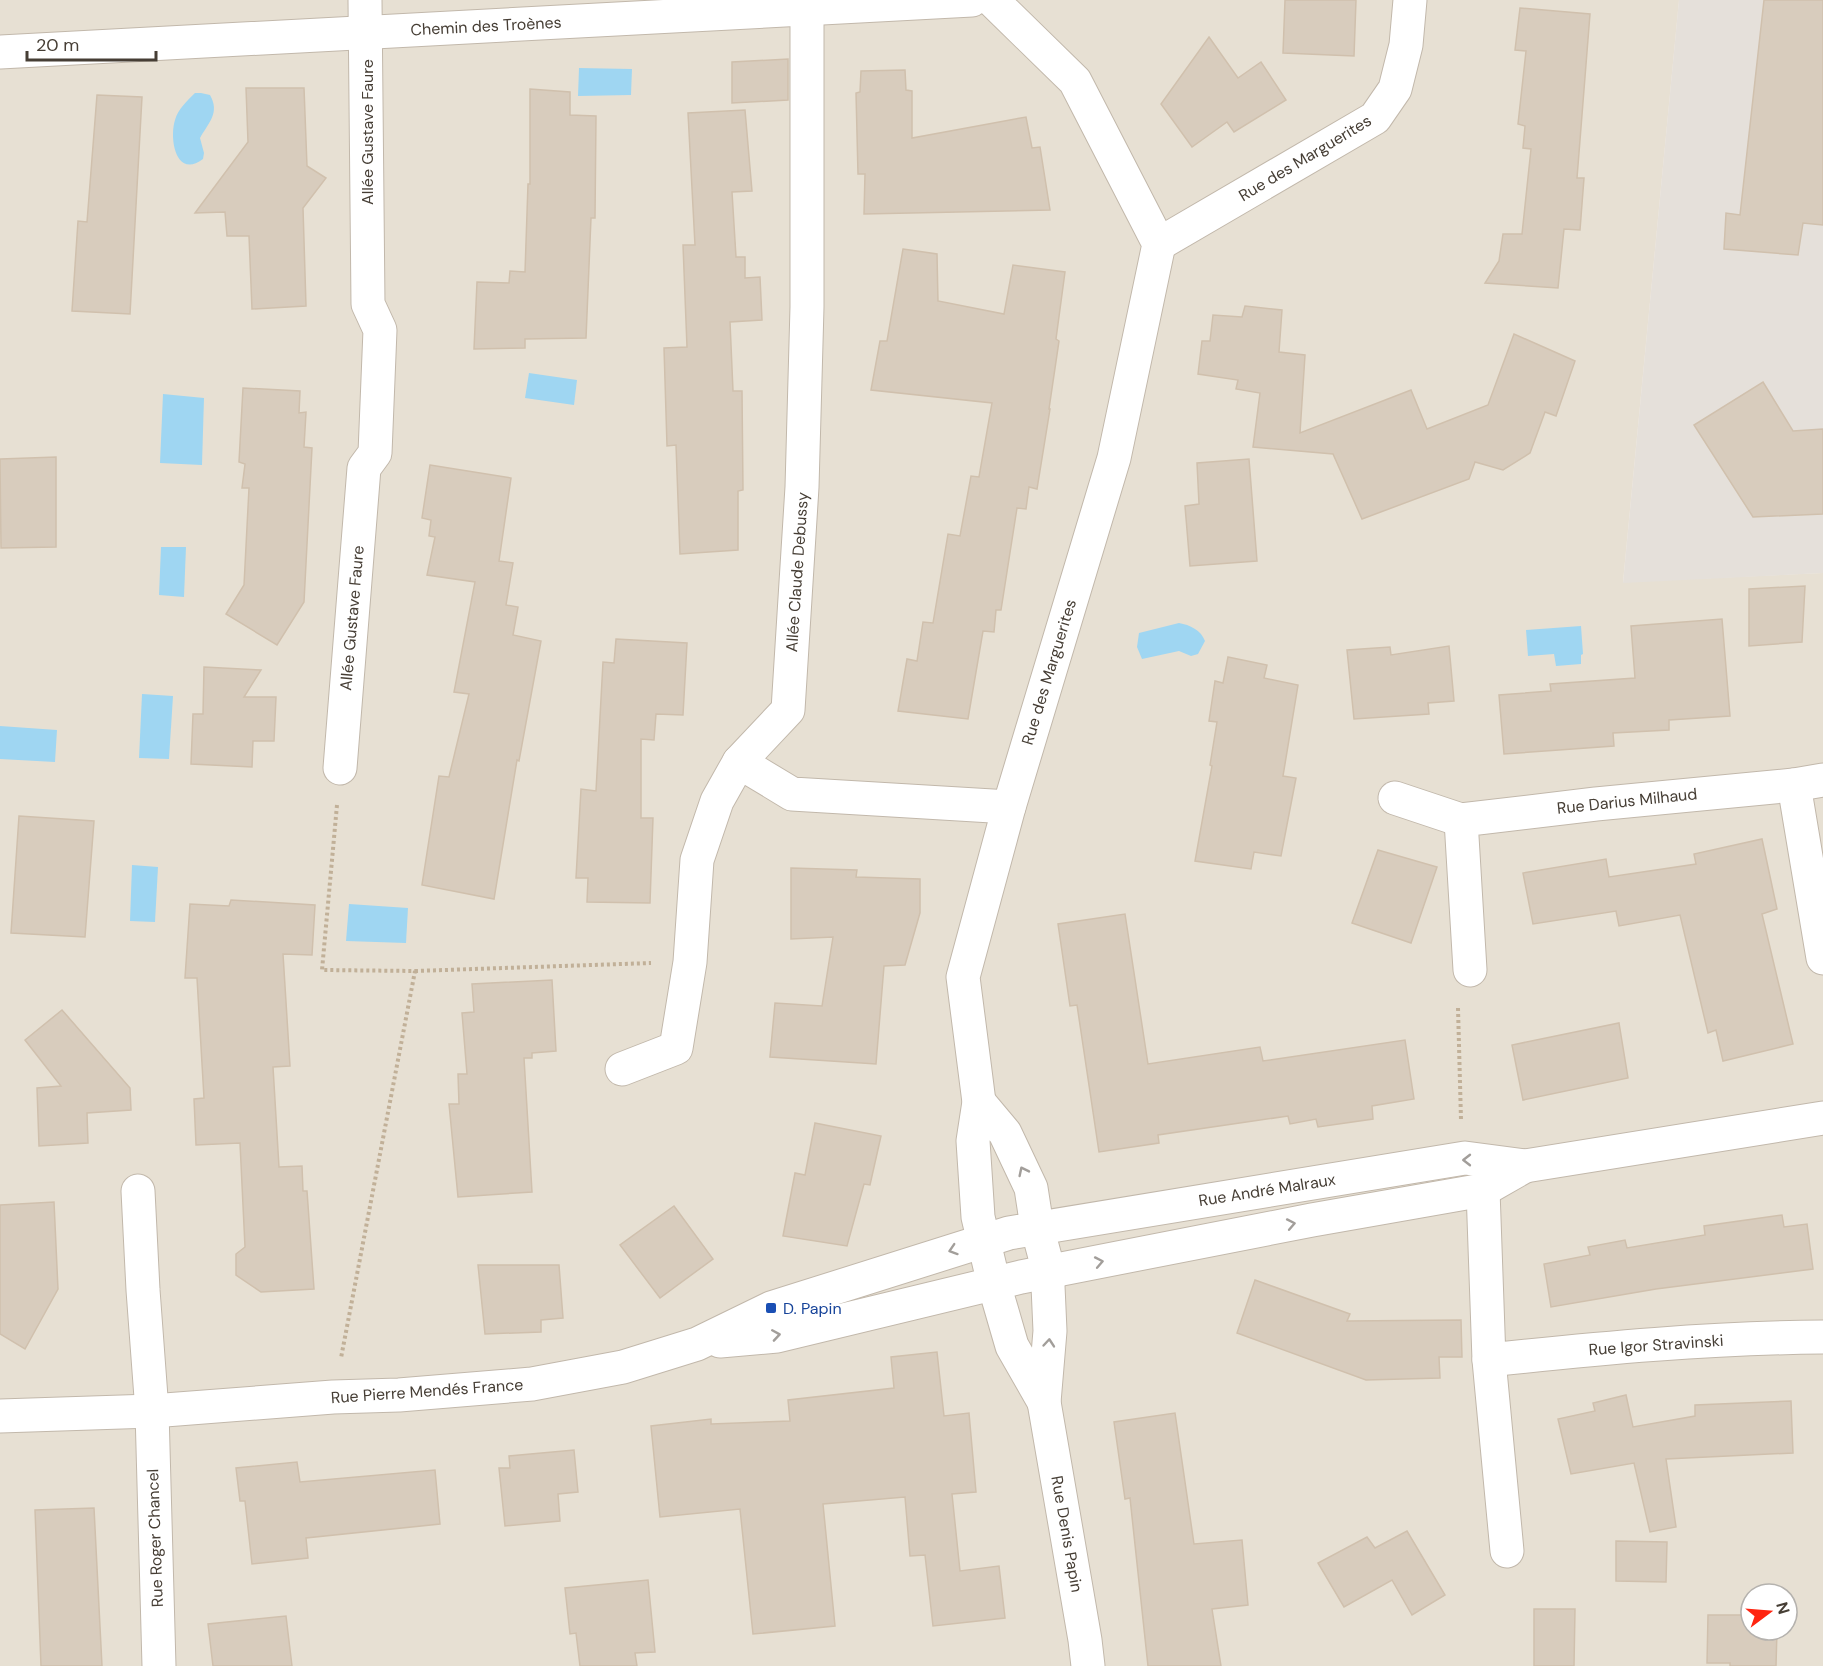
<svg xmlns="http://www.w3.org/2000/svg" width="1823" height="1666" font-family="'DM Sans',sans-serif">
<style>
.residential{fill:#e7e0d3;fill-rule:evenodd}
.industrial{fill:#e5e0da}
.water{fill:#9fd6f2}
.building{fill:#d8ccbd;stroke:#d0c0ad;stroke-width:1.5}
.lines{fill:none;stroke-linecap:round;stroke-linejoin:round}
.minor-casing{stroke:#c2b8ab;stroke-width:35}
.path{stroke:#c1b098;stroke-width:4;stroke-dasharray:3 3;stroke-linecap:butt}
.minor{stroke:#fff;stroke-width:33}
.oneway{stroke:#a29e9a}
.transit-dot{fill:#1a4fb4;stroke:#fff;stroke-width:2}
.labels{text-anchor:middle;dominant-baseline:central;stroke-width:4.5;stroke-linejoin:round;paint-order:stroke}
.street-label{font-size:16px;fill:#463e35;stroke:#fff}
.transit-label{font-size:16px;fill:#164399;stroke:#fff;text-anchor:start}
</style>
<rect width="100%" height="100%" fill="#f3eee5"/>
<!-- residential -->
<path class="residential" d="M 0,0 L 1679,0 L 1623,582 L 1823,573 L 1823,1666 L 0,1666 ZM 1751,1594 L 1787,1594 L 1787,1630 L 1751,1630 Z"/>
<!-- industrial -->
<path class="industrial" d="M 1679,0 L 1823,0 L 1823,573 L 1623,583 Z"/>
<!-- water -->
<g class="water">
<path d="M 579,68 L 632,69 L 631,95 L 578,96 Z"/>
<path d="M 195,93 L 201,93 L 210,95 C 220,113 209,122 200,138 L 204,153 L 203,159 C 176,179 169,139 175,120 C 178,109 187,101 195,93 Z"/>
<path d="M 529,373 L 577,380 L 574,405 L 525,398 Z"/>
<path d="M 163,394 L 204,398 L 202,465 L 160,463 Z"/>
<path d="M 161,547 L 186,547 L 184,597 L 159,595 Z"/>
<path d="M 1179,623 C 1190,625 1201,630 1205,641 L 1198,654 L 1191,656 L 1179,651 L 1142,659 L 1137,647 L 1139,633 Z"/>
<path d="M 1581,626 L 1583,654 L 1581,655 L 1581,664 L 1556,666 L 1554,654 L 1528,656 L 1526,630 Z"/>
<path d="M 142,694 L 173,696 L 169,759 L 139,758 Z"/>
<path d="M 0,726 L 57,730 L 55,762 L 0,759 Z"/>
<path d="M 132,865 L 158,867 L 155,922 L 130,921 Z"/>
<path d="M 349,904 L 408,908 L 406,943 L 346,941 Z"/>
</g>
<!-- building -->
<g class="building">
<path d="M 1285,0 L 1356,0 L 1354,56 L 1283,53 Z"/>
<path d="M 1764,0 L 1823,0 L 1823,225 L 1803,223 L 1798,255 L 1724,249 L 1726,213 L 1740,215 Z"/>
<path d="M 1520,8 L 1590,14 L 1577,178 L 1584,178 L 1580,230 L 1564,229 L 1558,288 L 1485,283 L 1499,261 L 1503,234 L 1522,234 L 1531,149 L 1523,148 L 1525,126 L 1518,124 L 1526,51 L 1515,50 Z"/>
<path d="M 1209,37 L 1238,78 L 1261,62 L 1286,100 L 1234,132 L 1227,122 L 1192,147 L 1161,104 Z"/>
<path d="M 788,59 L 788,100 L 732,103 L 732,62 Z"/>
<path d="M 905,70 L 906,90 L 912,91 L 912,138 L 1026,117 L 1032,148 L 1040,147 L 1050,210 L 864,214 L 865,174 L 858,174 L 856,93 L 860,92 L 861,71 Z"/>
<path d="M 246,88 L 304,88 L 307,166 L 326,178 L 303,208 L 306,306 L 252,309 L 249,236 L 227,236 L 225,212 L 195,213 L 248,142 Z"/>
<path d="M 530,89 L 570,92 L 570,115 L 596,116 L 595,218 L 591,218 L 586,338 L 525,339 L 525,348 L 474,349 L 477,282 L 509,283 L 510,271 L 525,272 L 528,184 L 530,184 Z"/>
<path d="M 97,95 L 142,97 L 130,314 L 72,311 L 78,221 L 87,222 Z"/>
<path d="M 745,110 L 752,191 L 732,192 L 736,257 L 745,257 L 745,278 L 760,277 L 762,320 L 730,322 L 733,391 L 742,391 L 743,490 L 738,491 L 738,550 L 680,554 L 676,445 L 667,446 L 664,348 L 687,347 L 683,245 L 695,245 L 688,113 Z"/>
<path d="M 903,249 L 937,254 L 938,301 L 1004,314 L 1013,265 L 1065,272 L 1056,339 L 1059,341 L 1049,409 L 1050,409 L 1037,489 L 1029,487 L 1026,509 L 1017,508 L 1001,610 L 996,610 L 994,632 L 983,631 L 968,719 L 898,711 L 907,659 L 917,661 L 923,622 L 933,623 L 948,534 L 960,536 L 971,476 L 979,477 L 992,403 L 871,390 L 880,341 L 887,341 Z"/>
<path d="M 1245,306 L 1282,310 L 1279,352 L 1305,355 L 1300,433 L 1411,390 L 1427,429 L 1488,405 L 1514,334 L 1575,361 L 1556,416 L 1545,412 L 1530,453 L 1503,470 L 1475,462 L 1469,479 L 1362,519 L 1333,454 L 1253,447 L 1260,393 L 1236,389 L 1238,380 L 1198,374 L 1202,341 L 1210,341 L 1213,315 L 1242,317 Z"/>
<path d="M 1763,382 L 1793,431 L 1823,429 L 1823,514 L 1753,517 L 1694,425 Z"/>
<path d="M 243,388 L 300,391 L 299,413 L 306,412 L 304,447 L 312,448 L 304,602 L 277,645 L 226,614 L 244,585 L 249,488 L 242,488 L 245,464 L 239,462 Z"/>
<path d="M 56,457 L 56,547 L 1,548 L 0,459 Z"/>
<path d="M 1249,459 L 1257,561 L 1190,566 L 1185,506 L 1199,504 L 1197,463 Z"/>
<path d="M 430,465 L 511,478 L 499,561 L 513,563 L 506,605 L 518,607 L 513,635 L 541,641 L 519,761 L 517,760 L 494,899 L 422,885 L 439,776 L 449,777 L 469,694 L 454,692 L 475,582 L 427,575 L 435,537 L 429,536 L 431,520 L 422,518 Z"/>
<path d="M 1805,586 L 1802,642 L 1749,646 L 1749,589 Z"/>
<path d="M 1722,619 L 1730,716 L 1669,720 L 1669,730 L 1613,733 L 1614,746 L 1504,754 L 1499,695 L 1551,691 L 1550,684 L 1635,678 L 1631,626 Z"/>
<path d="M 616,639 L 687,643 L 683,715 L 656,714 L 654,740 L 641,739 L 641,818 L 653,818 L 650,903 L 587,902 L 588,878 L 576,878 L 581,789 L 596,791 L 603,662 L 614,663 Z"/>
<path d="M 1449,646 L 1454,701 L 1428,703 L 1429,714 L 1354,719 L 1347,650 L 1390,647 L 1391,655 Z"/>
<path d="M 1228,657 L 1267,665 L 1264,678 L 1298,685 L 1283,776 L 1296,778 L 1281,856 L 1254,852 L 1251,869 L 1195,861 L 1212,766 L 1210,765 L 1217,722 L 1209,721 L 1215,681 L 1223,683 Z"/>
<path d="M 204,667 L 261,670 L 244,697 L 276,697 L 274,741 L 253,741 L 252,767 L 191,764 L 193,714 L 203,714 Z"/>
<path d="M 19,816 L 94,821 L 85,937 L 11,933 Z"/>
<path d="M 1762,839 L 1777,909 L 1762,914 L 1793,1044 L 1723,1061 L 1716,1030 L 1708,1033 L 1680,915 L 1619,926 L 1616,911 L 1533,924 L 1523,873 L 1606,859 L 1609,877 L 1696,864 L 1694,854 Z"/>
<path d="M 1378,850 L 1437,867 L 1411,943 L 1352,923 Z"/>
<path d="M 791,868 L 857,870 L 856,877 L 920,879 L 920,913 L 905,965 L 884,966 L 876,1064 L 770,1057 L 775,1003 L 822,1006 L 833,937 L 791,939 Z"/>
<path d="M 231,900 L 315,905 L 312,955 L 283,954 L 290,1066 L 273,1067 L 279,1167 L 302,1166 L 303,1191 L 307,1191 L 314,1289 L 261,1292 L 236,1275 L 236,1254 L 245,1247 L 240,1143 L 196,1145 L 194,1099 L 204,1098 L 197,978 L 185,978 L 190,904 L 229,906 Z"/>
<path d="M 1125,914 L 1148,1064 L 1260,1047 L 1263,1061 L 1405,1040 L 1414,1099 L 1372,1106 L 1373,1119 L 1318,1127 L 1316,1119 L 1290,1124 L 1288,1116 L 1158,1135 L 1159,1143 L 1099,1152 L 1077,1005 L 1070,1006 L 1058,924 Z"/>
<path d="M 552,980 L 556,1051 L 532,1053 L 532,1058 L 524,1058 L 532,1192 L 458,1197 L 449,1104 L 459,1104 L 458,1074 L 467,1074 L 462,1013 L 474,1012 L 472,984 Z"/>
<path d="M 62,1010 L 130,1088 L 131,1110 L 87,1113 L 88,1143 L 39,1146 L 37,1088 L 61,1086 L 25,1040 Z"/>
<path d="M 1619,1023 L 1628,1078 L 1523,1100 L 1512,1045 Z"/>
<path d="M 815,1123 L 881,1136 L 870,1185 L 864,1184 L 847,1246 L 783,1236 L 795,1173 L 805,1175 Z"/>
<path d="M 54,1202 L 58,1289 L 25,1349 L 0,1334 L 0,1205 Z"/>
<path d="M 674,1206 L 713,1259 L 660,1298 L 620,1245 Z"/>
<path d="M 1782,1215 L 1784,1227 L 1807,1224 L 1813,1269 L 1656,1289 L 1551,1307 L 1544,1264 L 1590,1255 L 1588,1247 L 1625,1240 L 1627,1248 L 1705,1235 L 1704,1226 Z"/>
<path d="M 478,1265 L 559,1265 L 563,1318 L 541,1320 L 541,1332 L 485,1334 Z"/>
<path d="M 1255,1280 L 1350,1314 L 1347,1321 L 1461,1320 L 1462,1357 L 1439,1357 L 1440,1378 L 1366,1380 L 1237,1333 Z"/>
<path d="M 937,1352 L 944,1416 L 969,1413 L 976,1492 L 952,1494 L 960,1571 L 999,1566 L 1005,1618 L 933,1626 L 925,1555 L 910,1556 L 905,1497 L 823,1504 L 835,1626 L 753,1634 L 740,1509 L 660,1517 L 651,1426 L 711,1419 L 711,1424 L 790,1421 L 788,1400 L 894,1388 L 891,1357 Z"/>
<path d="M 1626,1395 L 1633,1427 L 1695,1416 L 1695,1405 L 1791,1401 L 1793,1453 L 1666,1459 L 1676,1527 L 1650,1532 L 1634,1463 L 1571,1474 L 1558,1419 L 1595,1411 L 1593,1403 Z"/>
<path d="M 1175,1413 L 1194,1544 L 1242,1540 L 1248,1605 L 1212,1609 L 1221,1666 L 1148,1666 L 1130,1498 L 1125,1499 L 1114,1422 Z"/>
<path d="M 574,1450 L 578,1492 L 558,1494 L 560,1521 L 505,1526 L 499,1468 L 510,1468 L 509,1456 Z"/>
<path d="M 297,1462 L 300,1482 L 435,1470 L 440,1524 L 306,1538 L 308,1558 L 252,1564 L 245,1501 L 240,1501 L 236,1468 Z"/>
<path d="M 94,1508 L 102,1666 L 41,1666 L 35,1510 Z"/>
<path d="M 1407,1531 L 1445,1595 L 1412,1615 L 1392,1580 L 1344,1607 L 1318,1563 L 1367,1537 L 1375,1548 Z"/>
<path d="M 1616,1541 L 1667,1542 L 1666,1582 L 1616,1581 Z"/>
<path d="M 648,1580 L 655,1652 L 635,1653 L 637,1666 L 580,1666 L 576,1633 L 570,1634 L 565,1588 Z"/>
<path d="M 1534,1609 L 1575,1609 L 1574,1666 L 1534,1666 Z"/>
<path d="M 1708,1615 L 1751,1615 L 1751,1630 L 1777,1630 L 1776,1666 L 1730,1666 L 1730,1663 L 1707,1663 Z"/>
<path d="M 286,1616 L 292,1666 L 213,1666 L 208,1624 Z"/>
</g>
<g class="lines">
<!-- minor casing -->
<g class="minor-casing">
<g id="minor">
<path d="M 992,0 L 1075,81 L 1159,244 L 1114,458 L 1009,807 L 963,977 L 979,1102 L 973,1141 L 978,1217 L 994,1284 L 1012,1346 L 1044,1402"/>
<path d="M 0,52 L 972,0"/>
<path d="M 1159,244 L 1375,118 L 1395,89 L 1406,45 L 1410,0"/>
<path d="M 739,762 L 792,794 L 1009,807"/>
<path d="M 340,768 L 364,468 L 375,453 L 380,330 L 368,304 L 365,0"/>
<path d="M 1794,785 L 1823,958"/>
<path d="M 1395,798 L 1461,820"/>
<path d="M 1470,970 L 1461,820 L 1596,804 L 1794,785 L 1823,780"/>
<path d="M 622,1069 L 676,1048 L 690,962 L 697,860 L 717,801 L 739,762 L 788,710 L 802,487 L 807,307 L 807,9"/>
<path d="M 979,1102 L 1005,1133 L 1031,1188 L 1037,1227 L 1049,1272 L 1048,1286 L 1050,1331 L 1044,1402 L 1085,1640 L 1088,1666"/>
<path d="M 1483,1190 L 1489,1360 C 1600,1348 1711,1338 1823,1337"/>
<path d="M 138,1191 L 143,1290 L 152,1411 L 159,1666"/>
<path d="M 720,1341 L 777,1336 L 1021,1277 L 1312,1220 L 1483,1190 L 1525,1166"/>
<path d="M 1489,1360 L 1507,1551"/>
<path d="M 0,1416 L 152,1411 L 333,1397 L 399,1395 L 532,1384 L 623,1367 L 697,1344 L 771,1308 L 1009,1233 L 1465,1158 L 1525,1166 L 1823,1118"/>
</g>
</g>
<!-- path -->
<g class="path">
<path d="M 337,805 L 322,970 L 415,971 L 341,1358"/>
<path d="M 415,971 L 651,963"/>
<path d="M 1458,1008 L 1461,1120"/>
</g>
<!-- minor -->
<use href="#minor" class="minor"/>
</g>
<!-- one-way arrows -->
<defs><path id="oneway-chevron" d="M-2-3.5L2.5 0L-2 3.5" fill="none" stroke-width="1.6" stroke-linecap="round" stroke-linejoin="round" transform="scale(1.5)"/></defs>
<g class="oneway">
<use href="#oneway-chevron" transform="translate(1467 1160) rotate(-180)"/>
<use href="#oneway-chevron" transform="translate(1023 1171) rotate(-116)"/>
<use href="#oneway-chevron" transform="translate(1291 1224) rotate(-11)"/>
<use href="#oneway-chevron" transform="translate(953 1250) rotate(162)"/>
<use href="#oneway-chevron" transform="translate(1099 1262) rotate(-11)"/>
<use href="#oneway-chevron" transform="translate(776 1335) rotate(-9)"/>
<use href="#oneway-chevron" transform="translate(1049 1343) rotate(-85)"/>
</g>
<!-- markers -->
<rect class="transit-dot" x="765" y="1302" width="12" height="12" rx="3"/>
<g class="labels">
<!-- street labels -->
<g class="street-label">
<text transform="translate(486 26) rotate(-3)">Chemin des Troènes</text>
<text transform="translate(367 132) rotate(-90)">Allée Gustave Faure</text>
<text transform="translate(1305 158) rotate(-31)">Rue des Marguerites</text>
<text transform="translate(797 572) rotate(-86)">Allée Claude Debussy</text>
<text transform="translate(352 618) rotate(-85)">Allée Gustave Faure</text>
<text transform="translate(1049 672) rotate(-73)">Rue des Marguerites</text>
<text transform="translate(1627 801) rotate(-6)">Rue Darius Milhaud</text>
<text transform="translate(1267 1190) rotate(-9)">Rue André Malraux</text>
<text transform="translate(1656 1345) rotate(-4)">Rue Igor Stravinski</text>
<text transform="translate(427 1391) rotate(-4)">Rue Pierre Mendés France</text>
<text transform="translate(1067 1534) rotate(80)">Rue Denis Papin</text>
<text transform="translate(155 1538) rotate(-92)">Rue Roger Chancel</text>
</g>
<!-- transit labels -->
<g class="transit-label">
<text x="783" y="1308">D. Papin</text>
</g>
</g>
<!-- north arrow -->
<g transform="translate(1769 1612) rotate(74)"><circle r="28" fill="#ffffff" stroke="#b5b2ae" stroke-width="1.5"/>
<path d="M0-4.5L10 22L0 15L-10 22Z" fill="#ff2410"/>
<text y="-9" font-size="16" font-weight="bold" text-anchor="middle" fill="#463e35">N</text>
</g>
<!-- scale -->
<path d="M27 51v9h129v-9" fill="none" stroke="#463e35" stroke-width="3"/>
<text x="36" y="51" font-size="18" fill="#463e35" stroke="#ffffff" stroke-width="4.5" paint-order="stroke">20 m</text>
</svg>
